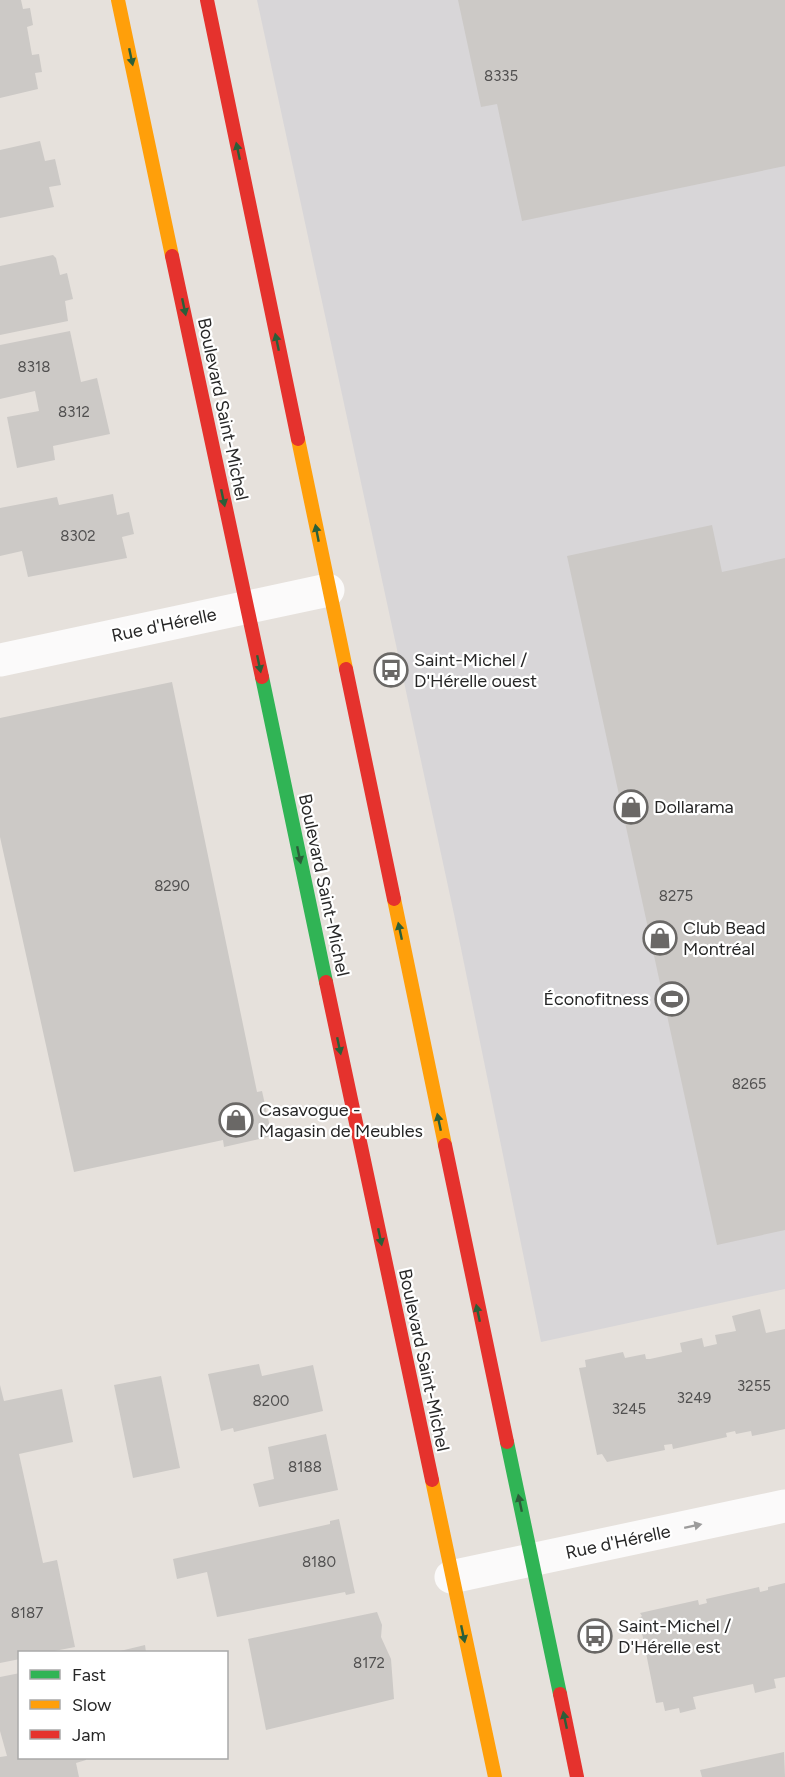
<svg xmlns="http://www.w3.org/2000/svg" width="785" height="1777" font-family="Figtree,sans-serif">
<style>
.industrial{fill:#d8d6d8}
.building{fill:#ccc9c6}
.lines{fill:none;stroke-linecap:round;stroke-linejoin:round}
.street{stroke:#fbfafa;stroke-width:33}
.fast{stroke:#30b455;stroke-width:14}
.slow{stroke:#ff9f0a;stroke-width:14}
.jam{stroke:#e5322d;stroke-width:14}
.oneway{fill:#2b5f39}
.oneway2{fill:#9c9b9b}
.labels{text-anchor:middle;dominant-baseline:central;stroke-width:4.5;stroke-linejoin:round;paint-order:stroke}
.number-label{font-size:15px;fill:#515050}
.street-label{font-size:18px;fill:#272727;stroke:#fff}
.poi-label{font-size:18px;fill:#272727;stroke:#fff;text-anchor:start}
</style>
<rect width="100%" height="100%" fill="#e6e1dc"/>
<!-- industrial -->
<path class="industrial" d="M 257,0 L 785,0 L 785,1289 L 541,1342 L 454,914 Z"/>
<!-- building -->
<g class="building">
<path d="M 0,0 L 21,0 L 23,9 L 30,8 L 33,25 L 27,27 L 32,55 L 39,54 L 42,72 L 35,73 L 38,89 L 0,98 Z"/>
<path d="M 458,0 L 785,0 L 785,166 L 522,221 L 497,104 L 481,107 Z"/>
<path d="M 40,141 L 45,161 L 55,159 L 61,185 L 49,187 L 54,207 L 0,218 L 0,150 Z"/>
<path d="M 53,255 L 56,258 L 60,275 L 67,273 L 73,299 L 65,301 L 68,321 L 0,335 L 0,266 Z"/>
<path d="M 70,331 L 81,382 L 97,378 L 110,434 L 53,446 L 55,460 L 17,468 L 7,417 L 39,411 L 35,391 L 0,399 L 0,345 Z"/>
<path d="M 113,494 L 117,515 L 129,512 L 134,534 L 122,537 L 127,558 L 28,577 L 22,551 L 0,556 L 0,508 L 57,497 L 59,505 Z"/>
<path d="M 712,525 L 722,572 L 785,558 L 785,1230 L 717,1245 L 567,556 Z"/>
<path d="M 172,682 L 257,1092 L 262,1091 L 272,1136 L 224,1147 L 223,1140 L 74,1172 L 0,837 L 0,718 Z"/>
<path d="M 760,1309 L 766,1333 L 785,1329 L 785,1429 L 752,1436 L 751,1431 L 736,1434 L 735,1431 L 726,1433 L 727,1437 L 673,1449 L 672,1444 L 664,1445 L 665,1450 L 607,1462 L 602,1454 L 597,1455 L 579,1368 L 586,1367 L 585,1360 L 623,1352 L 625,1358 L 645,1354 L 646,1359 L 650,1359 L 682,1352 L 680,1343 L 702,1338 L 704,1347 L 717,1344 L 715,1335 L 736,1331 L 732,1316 Z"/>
<path d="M 259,1364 L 262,1376 L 313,1365 L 323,1411 L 234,1432 L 233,1428 L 221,1431 L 208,1374 Z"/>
<path d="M 161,1376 L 180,1468 L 133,1478 L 114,1385 Z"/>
<path d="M 0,1385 L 4,1401 L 62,1389 L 73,1442 L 19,1454 L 43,1563 L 57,1560 L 75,1647 L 49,1652 L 20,1652 L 20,1659 L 0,1663 Z"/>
<path d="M 326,1434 L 338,1490 L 259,1507 L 253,1484 L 274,1479 L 268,1447 Z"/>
<path d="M 339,1519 L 355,1593 L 346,1595 L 345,1592 L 217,1617 L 207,1572 L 177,1579 L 173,1559 L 330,1524 L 330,1521 Z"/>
<path d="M 785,1583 L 785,1677 L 774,1679 L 776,1688 L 755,1693 L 753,1684 L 693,1697 L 696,1709 L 680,1713 L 679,1708 L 665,1711 L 663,1702 L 656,1703 L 639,1618 L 642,1616 L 640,1613 L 698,1600 L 699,1605 L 707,1603 L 706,1599 L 759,1587 L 760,1592 L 768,1590 L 768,1587 Z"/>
<path d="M 377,1612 L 382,1625 L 381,1637 L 391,1659 L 394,1699 L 266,1730 L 248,1639 Z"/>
<path d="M 145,1645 L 146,1652 L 116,1652 Z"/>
<path d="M 20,1673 L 20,1758 L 86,1758 L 86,1760 L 76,1763 L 79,1777 L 0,1777 L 0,1757 L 7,1756 L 0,1731 L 0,1677 Z"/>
<path d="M 784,1752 L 785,1777 L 702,1777 L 700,1770 Z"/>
</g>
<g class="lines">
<!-- street -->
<g class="street">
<path d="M 0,660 L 328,590"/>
<path d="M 451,1577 L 785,1506"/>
</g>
<!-- fast -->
<g class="fast">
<path d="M 262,677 L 326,982"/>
<path d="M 507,1442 L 560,1694"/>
</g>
<!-- slow -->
<g class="slow">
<path d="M 118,0 L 172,256"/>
<path d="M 298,439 L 346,669"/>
<path d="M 394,899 L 445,1145"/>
<path d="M 432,1480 L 495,1777"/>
</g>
<!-- jam -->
<g class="jam">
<path d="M 207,0 L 298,439"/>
<path d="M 172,256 L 262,677"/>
<path d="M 346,669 L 394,899"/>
<path d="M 326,982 L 432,1480"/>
<path d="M 445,1145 L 507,1442"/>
<path d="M 560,1694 L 577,1777"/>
</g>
</g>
<!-- one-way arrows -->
<defs><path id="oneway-solid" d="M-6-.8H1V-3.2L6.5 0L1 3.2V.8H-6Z" transform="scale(1.5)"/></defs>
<g class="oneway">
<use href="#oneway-solid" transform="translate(131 57) rotate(78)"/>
<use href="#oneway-solid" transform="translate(238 151) rotate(-102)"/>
<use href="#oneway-solid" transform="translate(184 307) rotate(78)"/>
<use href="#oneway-solid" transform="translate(277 342) rotate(-102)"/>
<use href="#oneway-solid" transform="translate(223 498) rotate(78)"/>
<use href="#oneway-solid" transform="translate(317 533) rotate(-101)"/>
<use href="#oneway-solid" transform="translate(259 664) rotate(78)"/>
<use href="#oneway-solid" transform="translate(299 855) rotate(78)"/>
<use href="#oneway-solid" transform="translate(400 931) rotate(-102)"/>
<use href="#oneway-solid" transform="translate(339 1046) rotate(78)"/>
<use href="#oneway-solid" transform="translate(439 1122) rotate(-102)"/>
<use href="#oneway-solid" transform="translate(380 1237) rotate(78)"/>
<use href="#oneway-solid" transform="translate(478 1313) rotate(-102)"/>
<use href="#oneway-solid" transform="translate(520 1503) rotate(-102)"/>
<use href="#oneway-solid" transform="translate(463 1634) rotate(78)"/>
<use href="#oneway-solid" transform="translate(565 1720) rotate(-102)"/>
</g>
<use class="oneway2" href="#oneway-solid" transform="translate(693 1526) rotate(-12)"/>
<!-- icons -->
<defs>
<g id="bus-ring" transform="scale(1.725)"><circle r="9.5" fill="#fff" stroke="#6a6866" stroke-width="1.5"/><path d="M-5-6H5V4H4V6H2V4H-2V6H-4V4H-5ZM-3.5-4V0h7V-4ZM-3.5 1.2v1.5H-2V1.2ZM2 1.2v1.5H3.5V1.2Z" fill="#6a6866"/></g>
<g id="shop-ring" transform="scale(1.725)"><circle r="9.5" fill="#fff" stroke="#6a6866" stroke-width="1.5"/><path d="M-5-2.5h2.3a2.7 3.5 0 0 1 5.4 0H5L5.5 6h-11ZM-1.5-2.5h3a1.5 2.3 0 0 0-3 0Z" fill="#6a6866"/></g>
<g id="stadium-ring" transform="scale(1.725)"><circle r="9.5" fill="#fff" stroke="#6a6866" stroke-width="1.5"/><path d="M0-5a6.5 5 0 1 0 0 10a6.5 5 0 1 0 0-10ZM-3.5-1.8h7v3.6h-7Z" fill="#6a6866"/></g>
</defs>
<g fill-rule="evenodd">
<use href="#bus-ring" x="391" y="670"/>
<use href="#shop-ring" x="631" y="807"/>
<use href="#shop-ring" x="660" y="938"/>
<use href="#stadium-ring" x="672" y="999"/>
<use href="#shop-ring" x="236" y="1120"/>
<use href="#bus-ring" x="595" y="1636"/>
</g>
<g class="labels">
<!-- number labels -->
<g class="number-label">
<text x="501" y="76">8335</text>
<text x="34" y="367">8318</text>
<text x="74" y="412">8312</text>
<text x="78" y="536">8302</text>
<text x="172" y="886">8290</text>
<text x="676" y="896">8275</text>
<text x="749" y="1084">8265</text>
<text x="754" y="1386">3255</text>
<text x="694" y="1398">3249</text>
<text x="271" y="1401">8200</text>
<text x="629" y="1409">3245</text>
<text x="305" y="1467">8188</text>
<text x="319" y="1562">8180</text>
<text x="27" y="1613">8187</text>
<text x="369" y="1663">8172</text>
</g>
<!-- street labels -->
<g class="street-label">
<text transform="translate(223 409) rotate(78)">Boulevard Saint-Michel</text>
<text transform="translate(164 625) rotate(-12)">Rue d'Hérelle</text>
<text transform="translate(324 885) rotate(78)">Boulevard Saint-Michel</text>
<text transform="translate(424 1360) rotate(78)">Boulevard Saint-Michel</text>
<text transform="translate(618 1542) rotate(-12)">Rue d'Hérelle</text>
</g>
<!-- poi labels -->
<g class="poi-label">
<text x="414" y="660">Saint-Michel /<tspan x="414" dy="21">D'Hérelle ouest</tspan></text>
<text x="654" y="807">Dollarama</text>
<text x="683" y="928">Club Bead<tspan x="683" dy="21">Montréal</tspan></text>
<text x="649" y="999" text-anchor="end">Éconofitness</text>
<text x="259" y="1110">Casavogue -<tspan x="259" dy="21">Magasin de Meubles</tspan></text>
<text x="618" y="1626">Saint-Michel /<tspan x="618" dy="21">D'Hérelle est</tspan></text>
</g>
</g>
<!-- legend -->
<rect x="18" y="1651" width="210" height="108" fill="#ffffff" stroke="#a9a9a9" stroke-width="1.5"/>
<rect x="30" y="1670" width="30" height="9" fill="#30b455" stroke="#a9a9a9" stroke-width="1.5"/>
<text x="72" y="1681" font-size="18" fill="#272727">Fast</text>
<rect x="30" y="1700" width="30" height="9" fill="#ff9f0a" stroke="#a9a9a9" stroke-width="1.5"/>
<text x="72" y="1711" font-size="18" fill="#272727">Slow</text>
<rect x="30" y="1730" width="30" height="9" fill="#e5322d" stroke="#a9a9a9" stroke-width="1.5"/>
<text x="72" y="1741" font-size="18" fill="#272727">Jam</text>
</svg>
